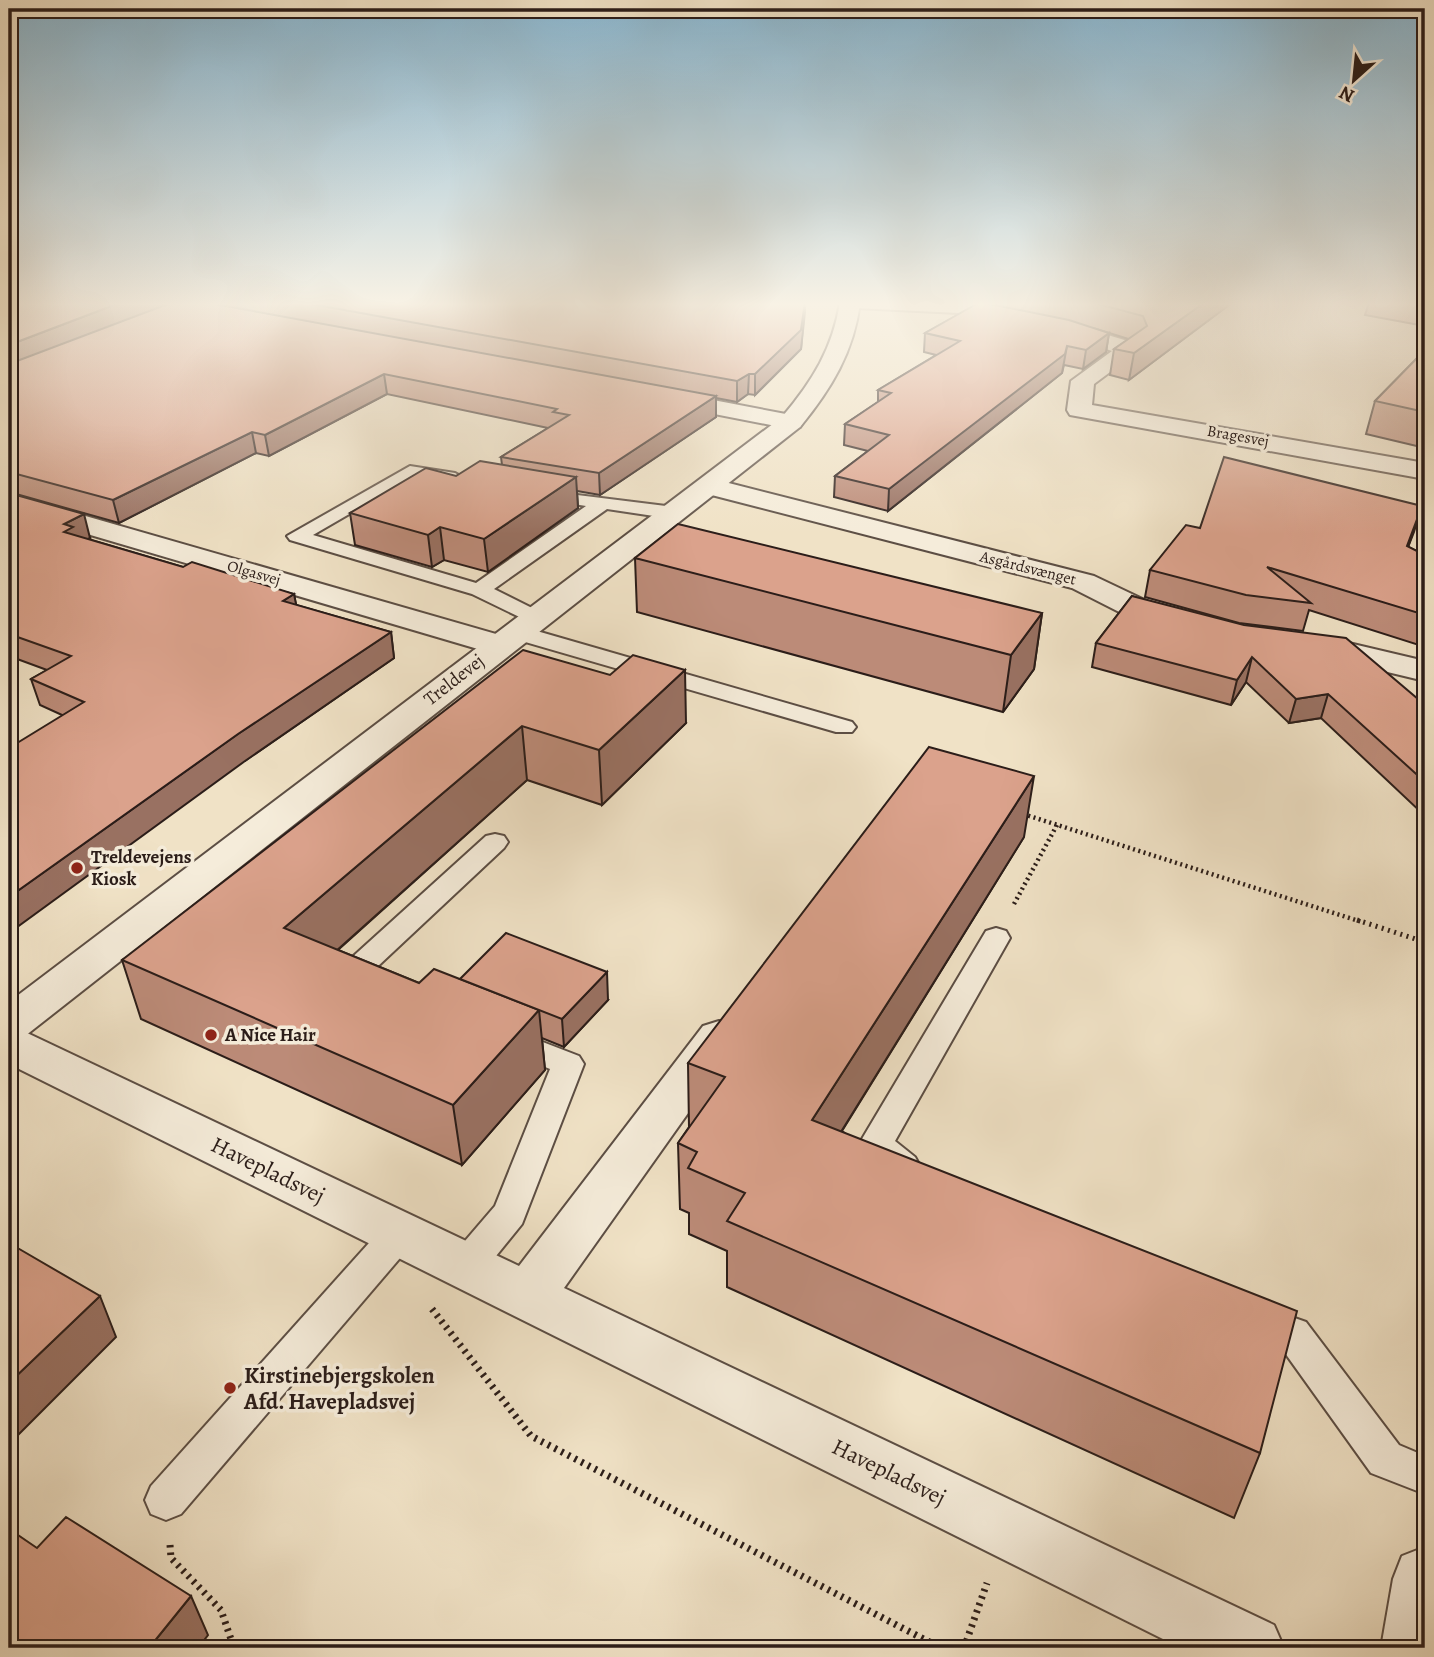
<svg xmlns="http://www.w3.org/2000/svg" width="1434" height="1657" font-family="Alegreya,serif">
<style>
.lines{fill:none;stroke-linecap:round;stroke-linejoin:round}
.service-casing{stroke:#5c4e44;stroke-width:4}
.minor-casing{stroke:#5c4e44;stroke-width:4}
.tertiary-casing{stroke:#5c4e44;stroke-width:4}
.path-far2{stroke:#2b1d19;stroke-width:4.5;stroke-dasharray:2 3.5;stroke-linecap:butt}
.path-far1{stroke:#2b1d19;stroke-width:5;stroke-dasharray:2 4.5;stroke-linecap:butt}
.path{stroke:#2b1d19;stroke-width:7;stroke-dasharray:2.5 5;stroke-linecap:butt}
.service{fill:#f5ecda;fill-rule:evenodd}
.minor{fill:#f5ecda;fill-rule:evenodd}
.tertiary{fill:#f5ecda;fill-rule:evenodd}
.wall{fill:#bc8b78;stroke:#2b1d19;stroke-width:2}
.shaded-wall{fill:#997162;stroke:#2b1d19;stroke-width:2}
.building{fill:#dba28c;stroke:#2b1d19;stroke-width:2}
.poi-dot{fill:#8f2418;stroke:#f5ecda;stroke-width:2.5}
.labels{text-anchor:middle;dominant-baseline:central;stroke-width:7;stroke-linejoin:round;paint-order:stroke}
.far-street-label{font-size:16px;fill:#2b1d19;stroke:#f5ecda}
.street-label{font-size:19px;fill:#2b1d19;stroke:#f5ecda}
.poi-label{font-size:19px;font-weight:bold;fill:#2b1d19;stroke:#f5ecda;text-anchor:start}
.near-street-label{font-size:23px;fill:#2b1d19;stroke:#f5ecda}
.near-poi-label{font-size:23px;font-weight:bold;fill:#2b1d19;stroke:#f5ecda;text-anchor:start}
</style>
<rect width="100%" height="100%" fill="#f0e2c6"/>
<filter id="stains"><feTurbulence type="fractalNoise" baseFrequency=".00286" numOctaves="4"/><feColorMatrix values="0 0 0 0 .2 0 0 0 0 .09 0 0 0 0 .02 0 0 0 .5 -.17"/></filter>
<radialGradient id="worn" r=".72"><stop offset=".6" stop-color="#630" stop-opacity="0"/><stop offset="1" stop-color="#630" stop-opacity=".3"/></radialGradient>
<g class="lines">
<!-- service casing -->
<g class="service-casing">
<g id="service">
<path d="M 410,466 L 455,473 L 464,478 L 455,483 L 413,477 L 313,535 L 476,583 L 586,506 L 537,498 L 535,494 L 537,490 L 674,507 L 683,513 L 674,519 L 607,509 L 494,589 L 542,613 L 545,618 L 542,623 L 534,624 L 472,594 L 290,540 L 287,536 Z"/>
<path d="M 516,625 L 852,722 L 856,727 L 852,732 L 836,732 L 508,637 L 505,632 L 508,627 Z"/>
<path d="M 495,834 L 504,836 L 508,842 L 504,848 L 377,967 L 393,984 L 389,991 C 370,997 353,984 343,968 L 348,961 L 486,836 Z"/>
<path d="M 996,928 L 1006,931 L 1010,938 L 895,1141 L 915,1157 L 920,1166 L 915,1175 C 893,1183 870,1164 859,1144 L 986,931 Z"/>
<path d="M 509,1029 L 579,1056 L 584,1064 L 522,1224 L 479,1277 L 466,1281 L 453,1277 L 448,1266 L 453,1255 L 495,1206 L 550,1069 L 498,1048 L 493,1040 L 498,1032 Z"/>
<path d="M 399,1219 L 412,1224 L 417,1234 L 412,1244 L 181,1514 L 166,1520 L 151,1514 L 145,1500 L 151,1486 L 386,1224 Z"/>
<path d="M 1258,1305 L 1306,1322 L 1399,1445 L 1425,1456 L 1425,1494 L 1371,1473 L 1280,1346 L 1245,1333 L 1239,1321 L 1245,1309 Z"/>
</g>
</g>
<!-- minor casing -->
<g class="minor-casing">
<g id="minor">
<path d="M 846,302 L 963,302 L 1074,325 L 1138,344 L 1141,349 L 1094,384 L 1092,405 L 1425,463 L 1425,479 L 1070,415 L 1067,410 L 1071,381 L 1112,351 L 1067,336 L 959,313 L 856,308 Z"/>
<path d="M 666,391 L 791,415 L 800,417 L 803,422 L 800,427 L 791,429 L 658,403 L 654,398 L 658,393 Z"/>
<path d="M 709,478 L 1094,576 L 1155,605 L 1188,613 L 1193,620 L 1188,627 L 1177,629 L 1133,619 L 1072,588 L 700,492 L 696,486 L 700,480 Z"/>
<path d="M 9,494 L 510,638 L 515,645 L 510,652 L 499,655 L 488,652 L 9,511 Z"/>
<path d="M 1319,636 L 1425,661 L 1425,681 L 1308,653 L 1303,646 L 1308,639 Z"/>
<path d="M 719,1021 L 735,1026 L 742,1037 L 564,1288 L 1274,1625 L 1284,1648 L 1181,1648 L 9,1064 L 9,1028 L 25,1032 L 519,1266 L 703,1026 Z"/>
<path d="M 1425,1547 L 1425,1648 L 1381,1648 L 1393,1579 L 1402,1556 Z"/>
</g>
</g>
<!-- tertiary casing -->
<g class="tertiary-casing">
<path id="tertiary" d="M 840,302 L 860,302 C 854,352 831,389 800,427 L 25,1036 L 9,1041 L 9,1002 L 782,417 C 812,382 833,348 840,302 Z"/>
</g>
<!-- path-far2 -->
<g class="path-far2">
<path d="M 1023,814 L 1362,922"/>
<path d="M 1014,904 L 1057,825"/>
</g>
<!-- path-far1 -->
<path class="path-far1" d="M 1357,920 L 1425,942"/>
<!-- path -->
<g class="path">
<path d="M 432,1309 L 531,1436 L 941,1648"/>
<path d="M 170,1545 L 171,1558 L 221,1610 L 234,1648"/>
<path d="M 964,1648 L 987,1583"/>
</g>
<!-- service -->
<use href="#service" class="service"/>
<!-- minor -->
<use href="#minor" class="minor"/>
<!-- tertiary -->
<use href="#tertiary" class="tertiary"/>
</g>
<!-- wall -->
<g class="wall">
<path d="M 9,302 L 210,303 L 209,302 L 805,302 L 801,349 L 755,395 L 748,394 L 737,402 L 716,398 L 716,417 L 600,495 L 577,491 L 578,508 L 488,572 L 444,560 L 432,567 L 355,545 L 350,513 L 456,476 L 502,465 L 501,457 L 548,428 L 387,394 L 269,456 L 256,453 L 119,523 L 9,492 Z"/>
<path d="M 974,302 L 1233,302 L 1129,380 L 1110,375 L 1114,349 L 1129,339 L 1093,328 L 1109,333 L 1106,352 L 1083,369 L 1064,365 L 1062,373 L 888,511 L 834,497 L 835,476 L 868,451 L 844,445 L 845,424 L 878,402 L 878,390 L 936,355 L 924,352 L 925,333 L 979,303 Z"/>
<path d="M 1369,302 L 1425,302 L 1425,326 L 1365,315 Z"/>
<path d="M 1425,350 L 1425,448 L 1366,434 L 1375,401 Z"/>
<path d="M 9,493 L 90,538 L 88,539 L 183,567 L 294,594 L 296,605 L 391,632 L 394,658 L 245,761 L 62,715 L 40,705 L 31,679 L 47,670 L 9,656 Z"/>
<path d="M 1422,506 L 1408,547 L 1425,555 L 1425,647 L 1309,610 L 1303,631 L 1239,623 L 1145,597 L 1150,570 L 1200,528 Z"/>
<path d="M 635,558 L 1042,613 L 1034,669 L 1003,712 L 637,612 Z"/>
<path d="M 1132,596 L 1425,705 L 1425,816 L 1321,718 L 1289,723 L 1246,682 L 1231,705 L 1092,667 L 1096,643 Z"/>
<path d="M 610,675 L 686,723 L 602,805 L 527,780 L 338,950 L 419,983 L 460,979 L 608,1000 L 564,1047 L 542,1038 L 545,1070 L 462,1165 L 141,1019 L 122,960 Z"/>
<path d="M 1024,837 L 842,1131 L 1260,1453 L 1234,1518 L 727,1287 L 727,1251 L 689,1234 L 689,1213 L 680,1209 L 678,1143 L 689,1127 L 688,1063 Z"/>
</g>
<!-- shaded-wall -->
<g class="shaded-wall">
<path d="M 122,302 L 175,302 L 9,367 L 9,345 Z"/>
<path d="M 805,302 L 805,312 L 801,349 L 755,395 L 755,374 Z"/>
<path d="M 1205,302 L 1233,302 L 1129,380 L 1134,353 Z"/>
<path d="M 1109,333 L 1106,352 L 1083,369 L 1086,350 Z"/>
<path d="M 1067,346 L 1062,373 L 888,511 L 889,489 Z"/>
<path d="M 384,374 L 387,394 L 269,456 L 265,435 Z"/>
<path d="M 749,374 L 748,394 L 737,402 L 737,381 Z"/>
<path d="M 716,396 L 716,417 L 600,495 L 599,473 Z"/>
<path d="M 252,432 L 256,453 L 119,523 L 113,500 Z"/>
<path d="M 576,477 L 578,508 L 488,572 L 484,539 Z"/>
<path d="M 1422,506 L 1414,532 L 1398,573 L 1407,546 Z"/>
<path d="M 84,514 L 90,538 L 78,544 L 64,532 L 64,524 Z"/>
<path d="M 440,527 L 444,560 L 432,567 L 428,535 Z"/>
<path d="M 294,594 L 299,619 L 283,601 Z"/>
<path d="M 1042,613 L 1034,669 L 1003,712 L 1011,655 Z"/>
<path d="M 391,632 L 394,658 L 245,761 L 9,933 L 9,897 L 238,734 Z"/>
<path d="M 1252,657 L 1246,682 L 1231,705 L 1237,680 Z"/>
<path d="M 685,670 L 686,723 L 602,805 L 599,750 Z"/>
<path d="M 1328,694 L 1321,718 L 1289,723 L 1296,699 Z"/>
<path d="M 522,726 L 527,780 L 297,986 L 284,928 Z"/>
<path d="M 1034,776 L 1024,837 L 808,1185 L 812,1120 Z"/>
<path d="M 607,972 L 608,1000 L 564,1047 L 562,1019 Z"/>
<path d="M 539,1010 L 545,1070 L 462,1165 L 453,1105 Z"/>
<path d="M 100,1296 L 116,1337 L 9,1444 L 9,1383 Z"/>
<path d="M 191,1596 L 208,1635 L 198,1648 L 149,1648 Z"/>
</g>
<!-- building -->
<g class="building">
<path d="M 9,302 L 122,302 L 9,345 Z"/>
<path d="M 173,302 L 204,302 L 716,396 L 599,473 L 501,457 L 569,415 L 553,412 L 557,409 L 384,374 L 265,435 L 252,432 L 113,500 L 9,472 L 9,364 Z"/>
<path d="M 300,302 L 805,302 L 801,330 L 755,374 L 749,374 L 737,381 Z"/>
<path d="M 980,302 L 1069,320 L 1109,333 L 1086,350 L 1067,346 L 1065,354 L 889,489 L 835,476 L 889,435 L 845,424 L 891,393 L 878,390 L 960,341 L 925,333 Z"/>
<path d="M 1091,302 L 1205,302 L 1134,353 L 1114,349 L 1147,326 L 1143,316 Z"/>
<path d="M 1425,350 L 1425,412 L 1375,401 Z"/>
<path d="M 1224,457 L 1422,506 L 1407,546 L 1425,555 L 1425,615 L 1267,567 L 1311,603 L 1246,595 L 1150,570 L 1186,525 L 1200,528 Z"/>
<path d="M 480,461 L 576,477 L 484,539 L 440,527 L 428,535 L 350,513 L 426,468 L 456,476 Z"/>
<path d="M 9,493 L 84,514 L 64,524 L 73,527 L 64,532 L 183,567 L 192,562 L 294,594 L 283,601 L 391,632 L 238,734 L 9,897 L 9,748 L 84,702 L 31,679 L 71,656 L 9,634 Z"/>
<path d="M 678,524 L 1042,613 L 1011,655 L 635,558 Z"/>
<path d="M 1132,596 L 1244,625 L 1346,638 L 1425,705 L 1425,782 L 1328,694 L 1296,699 L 1252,657 L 1237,680 L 1096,643 Z"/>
<path d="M 523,650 L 610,675 L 633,655 L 685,670 L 599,750 L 522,726 L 284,928 L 419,983 L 434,969 L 539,1010 L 453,1105 L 122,960 Z"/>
<path d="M 929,747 L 1034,776 L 812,1120 L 1297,1311 L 1260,1453 L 727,1221 L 745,1193 L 688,1168 L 697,1152 L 678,1143 L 725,1077 L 688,1063 Z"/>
<path d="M 506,933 L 607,972 L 562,1019 L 460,979 Z"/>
<path d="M 9,1243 L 100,1296 L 9,1383 Z"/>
<path d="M 66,1517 L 191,1596 L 149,1648 L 9,1648 L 9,1529 L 37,1548 Z"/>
</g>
<!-- sky -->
<linearGradient id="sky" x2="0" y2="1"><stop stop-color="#89b8d3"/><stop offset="0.57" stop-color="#f8f2e5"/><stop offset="1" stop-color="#f8f2e5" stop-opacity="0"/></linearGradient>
<rect width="1434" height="534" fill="url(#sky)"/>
<!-- markers -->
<g class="poi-dot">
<circle cx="77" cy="868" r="7"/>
<circle cx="211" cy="1035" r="7"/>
<circle cx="230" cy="1388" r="7"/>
</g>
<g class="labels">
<!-- far-street labels -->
<g class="far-street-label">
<text transform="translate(1238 436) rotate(10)">Bragesvej</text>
<text transform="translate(1028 568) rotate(14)">Asgårdsvænget</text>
<text transform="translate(254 573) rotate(16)">Olgasvej</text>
</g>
<!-- street labels -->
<g class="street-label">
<text transform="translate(454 680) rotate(-38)">Treldevej</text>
</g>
<!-- poi labels -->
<g class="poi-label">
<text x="91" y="857">Treldevejens<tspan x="91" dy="22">Kiosk</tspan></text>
<text x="225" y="1035">A Nice Hair</text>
</g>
<!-- near-street labels -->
<g class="near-street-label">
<text transform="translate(268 1170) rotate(26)">Havepladsvej</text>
<text transform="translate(889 1472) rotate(26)">Havepladsvej</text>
</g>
<!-- near-poi labels -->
<g class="near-poi-label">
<text x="244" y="1375">Kirstinebjergskolen<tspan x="244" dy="26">Afd. Havepladsvej</tspan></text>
</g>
</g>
<!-- margin -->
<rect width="1434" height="1657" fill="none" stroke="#f0e2c6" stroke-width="35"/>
<rect x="10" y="10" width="1413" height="1636" fill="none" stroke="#2b1d19" stroke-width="3.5"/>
<rect x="18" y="18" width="1399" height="1622" fill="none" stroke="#2b1d19" stroke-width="2"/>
<!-- north arrow -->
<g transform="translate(1354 80) rotate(207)" stroke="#f5ecda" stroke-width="5" paint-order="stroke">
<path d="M0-5L12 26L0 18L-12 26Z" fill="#2b1d19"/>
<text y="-10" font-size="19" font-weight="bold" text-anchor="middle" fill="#2b1d19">N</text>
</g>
<rect width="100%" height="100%" filter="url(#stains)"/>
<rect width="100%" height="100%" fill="url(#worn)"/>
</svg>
